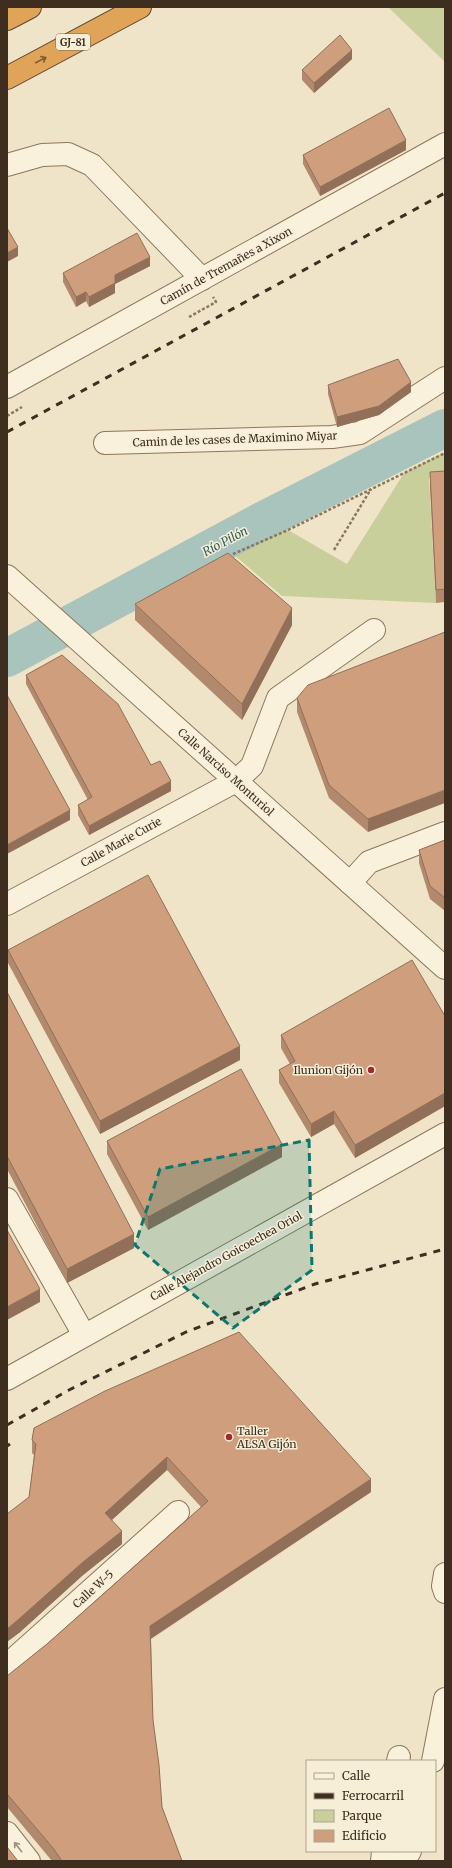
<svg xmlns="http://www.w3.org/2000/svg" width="452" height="1868" font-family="Merriweather,serif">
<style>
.green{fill:#c9cf9b}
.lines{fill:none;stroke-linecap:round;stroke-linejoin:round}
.river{stroke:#a9c4bc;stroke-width:38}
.minor-casing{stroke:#8d765c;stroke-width:24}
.highway-casing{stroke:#5b4430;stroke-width:24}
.path{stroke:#8d765c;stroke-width:2.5;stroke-dasharray:3 2;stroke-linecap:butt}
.minor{stroke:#faf1dc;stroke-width:22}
.highway{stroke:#e0a458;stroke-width:22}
.rail{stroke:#3d2e20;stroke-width:3;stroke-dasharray:7 7;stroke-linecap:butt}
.wall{fill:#b2896c}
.shaded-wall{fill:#916f58}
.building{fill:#cf9f7d;stroke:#916f58}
.oneway{stroke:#7e5d36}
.oneway2{stroke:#9c907e}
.marked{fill:#0f766e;fill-opacity:0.2;stroke:#0f766e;stroke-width:3;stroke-dasharray:8 5;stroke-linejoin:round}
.poi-dot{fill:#9e2a2b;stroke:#f7eed8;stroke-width:1.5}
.labels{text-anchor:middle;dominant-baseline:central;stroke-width:3;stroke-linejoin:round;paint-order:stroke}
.shield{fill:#f7eed8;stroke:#756857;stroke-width:1}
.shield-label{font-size:10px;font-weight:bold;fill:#3d2e20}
.street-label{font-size:11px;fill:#3d2e20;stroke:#f7eed8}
.poi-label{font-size:11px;fill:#3d2e20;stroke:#f7eed8;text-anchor:end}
.water-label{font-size:12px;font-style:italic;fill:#2f5d5a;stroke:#f7eed8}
</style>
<rect width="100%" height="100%" fill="#f0e4c8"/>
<!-- green -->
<g class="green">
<path d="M 388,7 L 445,7 L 445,62 Z"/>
<path d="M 445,452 L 445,471 L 429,478 L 436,603 L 282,596 L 233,554 L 288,530 L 347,564 L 404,473 Z"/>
</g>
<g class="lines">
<!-- river -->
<path class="river" d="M 7,658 L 262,521 L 445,428"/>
<!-- minor casing -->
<g class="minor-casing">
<g id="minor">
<path d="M 7,165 L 42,155 L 68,154 L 92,165 L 202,279"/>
<path d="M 7,387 L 445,144"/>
<path d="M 105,443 L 332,437 L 360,433 L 445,378"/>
<path d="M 7,576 L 445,968"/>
<path d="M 350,883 L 369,862 L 445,833"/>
<path d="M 7,904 L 236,781 L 252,766 L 278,698 L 374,630"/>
<path d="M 7,1199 L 84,1335"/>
<path d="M 7,1379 L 445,1134"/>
<path d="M 445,1574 L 443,1586 L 445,1592"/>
<path d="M 7,1665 L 178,1512"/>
<path d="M 398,1761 L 399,1757"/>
<path d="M 433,1761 L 445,1699"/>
<path d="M 7,1833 L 29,1861"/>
<path d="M 382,1861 L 383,1851"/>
<path d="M 401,1861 L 406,1858 L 410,1851"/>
</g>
</g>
<!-- highway casing -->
<g class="highway-casing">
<g id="highway">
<path d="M 7,19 L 30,7"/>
<path d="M 7,78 L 140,7"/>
</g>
</g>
<!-- path -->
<g class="path">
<path d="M 189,317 L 216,302 L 213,297"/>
<path d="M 7,416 L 22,407"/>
<path d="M 334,550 L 371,489"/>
<path d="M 233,554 L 288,530 L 445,453"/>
</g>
<!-- minor -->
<use href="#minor" class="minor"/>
<!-- highway -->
<use href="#highway" class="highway"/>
<!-- rail -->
<g class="rail">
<path d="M 7,432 L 445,193"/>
<path d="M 7,1425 L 69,1390 L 186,1332 L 315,1284 L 445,1249"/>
<path d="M 7,1446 L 10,1444"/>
</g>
</g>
<!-- wall -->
<g class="wall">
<path d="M 352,59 L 314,93 L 302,80 L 302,70 Z"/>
<path d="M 406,150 L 320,196 L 303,164 L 303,155 Z"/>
<path d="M 150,266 L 115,284 L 115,293 L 89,307 L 86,301 L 76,307 L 63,282 L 63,273 Z"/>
<path d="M 328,385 L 411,392 L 379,415 L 337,427 L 328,394 Z"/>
<path d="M 445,471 L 445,602 L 436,603 L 430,486 L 430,472 Z"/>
<path d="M 135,604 L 292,625 L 242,720 L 135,620 Z"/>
<path d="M 445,632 L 368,832 L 329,798 L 297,712 L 297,698 Z"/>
<path d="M 26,675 L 151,765 L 171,791 L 89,835 L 78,815 L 78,805 L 88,800 L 26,684 Z"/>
<path d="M 445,840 L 445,911 L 430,899 L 419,863 L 419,850 Z"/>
<path d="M 8,950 L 240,1060 L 100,1134 L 8,963 Z"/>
<path d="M 7,992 L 134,1248 L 67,1283 L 7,1169 Z"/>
<path d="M 445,1016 L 445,1106 L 355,1158 L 334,1124 L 311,1137 L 279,1083 L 279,1070 L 290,1064 L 281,1048 L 281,1035 Z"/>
<path d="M 107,1141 L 282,1157 L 148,1230 L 107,1154 Z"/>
<path d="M 34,1428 L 371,1492 L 151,1639 L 153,1720 L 162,1807 L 182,1861 L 52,1861 L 7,1807 L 7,1676 L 47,1644 L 201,1507 L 167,1470 L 112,1520 L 122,1544 L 83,1575 L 19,1633 L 29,1497 L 34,1455 L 32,1453 L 32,1440 Z"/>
</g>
<!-- shaded-wall -->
<g class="shaded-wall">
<path d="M 352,50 L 352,59 L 314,93 L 314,83 Z"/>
<path d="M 406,140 L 406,150 L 320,196 L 320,187 Z"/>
<path d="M 18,247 L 18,256 L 7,262 L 7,253 Z"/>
<path d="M 150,257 L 150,266 L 115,284 L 115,275 Z"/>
<path d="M 115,283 L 115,293 L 89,307 L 89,297 Z"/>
<path d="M 86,292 L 86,301 L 76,307 L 76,297 Z"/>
<path d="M 411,382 L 411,392 L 379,415 L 337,427 L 337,417 Z"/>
<path d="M 292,608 L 292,625 L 242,720 L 242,704 Z"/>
<path d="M 171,781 L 171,791 L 89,835 L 89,826 Z"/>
<path d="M 445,790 L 445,803 L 368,832 L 368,819 Z"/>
<path d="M 70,810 L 70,820 L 7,854 L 7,845 Z"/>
<path d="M 240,1046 L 240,1060 L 100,1134 L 100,1121 Z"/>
<path d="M 445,1093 L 445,1106 L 355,1158 L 355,1145 Z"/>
<path d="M 334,1111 L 334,1124 L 311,1137 L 311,1124 Z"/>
<path d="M 282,1144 L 282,1157 L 148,1230 L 148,1217 Z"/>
<path d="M 134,1234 L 134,1248 L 67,1283 L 67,1269 Z"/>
<path d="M 40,1289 L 40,1302 L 7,1320 L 7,1307 Z"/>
<path d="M 167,1457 L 167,1470 L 105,1526 L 105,1513 Z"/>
<path d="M 371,1479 L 371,1492 L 150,1639 L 150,1626 Z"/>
<path d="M 122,1531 L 122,1544 L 83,1575 L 19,1633 L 7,1642 L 7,1629 L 83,1562 Z"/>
</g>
<!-- building -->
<g class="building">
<path d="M 340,35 L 352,50 L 314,83 L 302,70 Z"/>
<path d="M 389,108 L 406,140 L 320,187 L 303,155 Z"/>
<path d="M 7,228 L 18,247 L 7,253 Z"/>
<path d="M 137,233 L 150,257 L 115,275 L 115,283 L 89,297 L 86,292 L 76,297 L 63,273 Z"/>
<path d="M 398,359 L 411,382 L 379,406 L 337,417 L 328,385 Z"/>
<path d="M 445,471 L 445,589 L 436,590 L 430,472 Z"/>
<path d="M 228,553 L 292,608 L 242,704 L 135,604 Z"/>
<path d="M 445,632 L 445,790 L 368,819 L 329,785 L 297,698 L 308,685 Z"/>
<path d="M 62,655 L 118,704 L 151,765 L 160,761 L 171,781 L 89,826 L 78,805 L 92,797 L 26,675 Z"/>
<path d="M 7,695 L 70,810 L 7,845 Z"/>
<path d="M 445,840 L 445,898 L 430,886 L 419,850 Z"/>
<path d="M 148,875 L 240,1046 L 100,1121 L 8,950 Z"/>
<path d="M 412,960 L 445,1016 L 445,1093 L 355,1145 L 334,1111 L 311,1124 L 279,1070 L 295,1061 L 281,1035 Z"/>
<path d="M 7,992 L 134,1234 L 67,1269 L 7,1156 Z"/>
<path d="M 241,1069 L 282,1144 L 148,1217 L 107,1141 Z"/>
<path d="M 7,1230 L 40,1289 L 7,1307 Z"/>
<path d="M 239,1332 L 371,1479 L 150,1626 L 153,1720 L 159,1765 L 162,1807 L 182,1861 L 62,1861 L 53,1848 L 7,1794 L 7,1676 L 47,1644 L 208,1501 L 167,1457 L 105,1513 L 122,1531 L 83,1562 L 19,1619 L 7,1629 L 7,1514 L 29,1497 L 36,1444 L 32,1440 L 34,1428 L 105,1391 Z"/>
<path d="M 7,1847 L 18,1861 L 7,1861 Z"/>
</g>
<!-- one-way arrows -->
<defs><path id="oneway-shaft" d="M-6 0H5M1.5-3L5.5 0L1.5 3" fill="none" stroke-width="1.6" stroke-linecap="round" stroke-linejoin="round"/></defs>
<use class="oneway" href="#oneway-shaft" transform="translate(41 60) rotate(-28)"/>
<use class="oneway2" href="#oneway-shaft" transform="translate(18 1847) rotate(-128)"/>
<!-- marked area -->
<path class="marked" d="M 309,1140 L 312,1270 L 233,1328 L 135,1245 L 160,1169 Z"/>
<!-- markers -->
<g class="poi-dot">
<circle cx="371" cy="1070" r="4"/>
<circle cx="229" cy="1437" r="4"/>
</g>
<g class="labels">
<!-- shield labels -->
<rect class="shield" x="56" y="34" width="34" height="16" rx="3"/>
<g class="shield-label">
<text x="73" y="42">GJ-81</text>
</g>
<!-- street labels -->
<g class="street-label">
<text transform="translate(226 266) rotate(-29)">Camín de Tremañes a Xixon</text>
<text transform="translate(235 439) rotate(-2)">Camin de les cases de Maximino Miyar</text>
<text transform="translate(226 772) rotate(42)">Calle Narciso Monturiol</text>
<text transform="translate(121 842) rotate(-29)">Calle Marie Curie</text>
<text transform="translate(226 1256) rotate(-29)">Calle Alejandro Goicoechea Oriol</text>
<text transform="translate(93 1589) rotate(-42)">Calle W-5</text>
</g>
<!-- poi labels -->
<g class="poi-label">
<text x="363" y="1070">Ilunion Gijón</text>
<text x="237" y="1431" text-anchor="start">Taller<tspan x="237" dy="13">ALSA Gijón</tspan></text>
</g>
<!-- water labels -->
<g class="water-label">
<text transform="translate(225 541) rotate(-28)">Río Pilón</text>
</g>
</g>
<!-- border -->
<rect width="452" height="1868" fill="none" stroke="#3d2e20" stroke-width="16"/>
<!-- legend -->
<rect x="306" y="1760" width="130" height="92" fill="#f7eed8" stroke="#ada18e"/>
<rect x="314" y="1773" width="20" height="6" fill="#faf1dc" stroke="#ada18e"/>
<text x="342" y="1780" font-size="12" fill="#3d2e20">Calle</text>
<rect x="314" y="1793" width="20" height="6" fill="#3d2e20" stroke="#ada18e"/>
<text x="342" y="1800" font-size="12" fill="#3d2e20">Ferrocarril</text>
<rect x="314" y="1810" width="20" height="12" fill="#c9cf9b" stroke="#ada18e"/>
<text x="342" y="1820" font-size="12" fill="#3d2e20">Parque</text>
<rect x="314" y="1830" width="20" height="12" fill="#cf9f7d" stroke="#ada18e"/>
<text x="342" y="1840" font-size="12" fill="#3d2e20">Edificio</text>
</svg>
